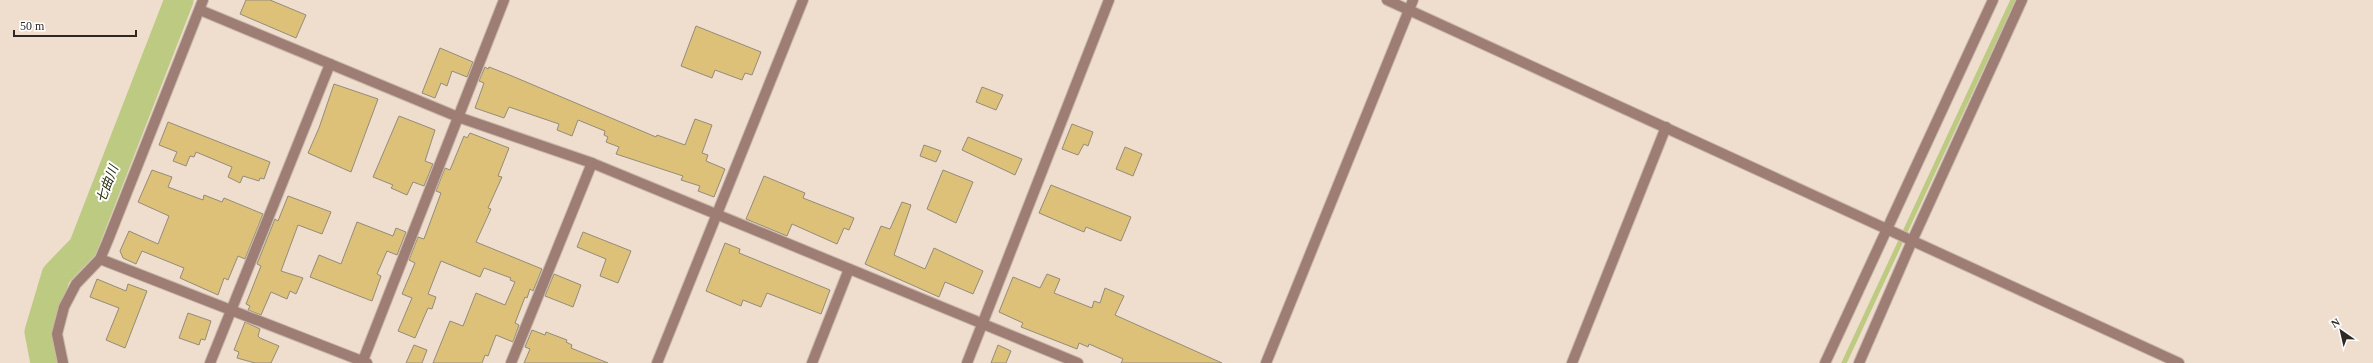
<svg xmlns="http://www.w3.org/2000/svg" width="2373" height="363" font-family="'Times New Roman','Noto Sans JP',serif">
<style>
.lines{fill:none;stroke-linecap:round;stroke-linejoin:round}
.stream{stroke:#bdca81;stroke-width:5}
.river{stroke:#bdca81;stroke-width:29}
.building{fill:#ddc179;stroke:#938c7a}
.minor-casing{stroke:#c8b9ac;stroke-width:12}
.minor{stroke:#9e7d75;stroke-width:10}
.labels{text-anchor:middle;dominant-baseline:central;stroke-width:4;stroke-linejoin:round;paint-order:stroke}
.water-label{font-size:13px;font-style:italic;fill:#282d0d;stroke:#fff}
</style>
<rect width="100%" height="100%" fill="#efddce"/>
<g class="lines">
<!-- stream -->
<path class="stream" d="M 1844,363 L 2013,0"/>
<!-- river -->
<path class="river" d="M 45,363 L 39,332 L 56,275 L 83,247 L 179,0"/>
</g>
<!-- building -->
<g class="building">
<path d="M 246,0 L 270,0 L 306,15 L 296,38 L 240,14 Z"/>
<path d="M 696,26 L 761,52 L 752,75 L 745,73 L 742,80 L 715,70 L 712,78 L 681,66 Z"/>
<path d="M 440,48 L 473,62 L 467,77 L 452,71 L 447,86 L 441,83 L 435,98 L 422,93 Z"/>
<path d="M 485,67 L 488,69 L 489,67 L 512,76 L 656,137 L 657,135 L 685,145 L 695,119 L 712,125 L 702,153 L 708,155 L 706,161 L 725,169 L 714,197 L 698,191 L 700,186 L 681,180 L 683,176 L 616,154 L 619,147 L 606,142 L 608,137 L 604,135 L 605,131 L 578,120 L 572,136 L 557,130 L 559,124 L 509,107 L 504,118 L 475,108 L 484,83 L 479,81 Z"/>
<path d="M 334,84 L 378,99 L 351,172 L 308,153 L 319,128 Z"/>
<path d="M 982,87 L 1003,95 L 996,110 L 976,102 Z"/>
<path d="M 399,116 L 435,130 L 425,161 L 433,164 L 424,186 L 413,182 L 407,195 L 391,188 L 393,185 L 373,177 Z"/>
<path d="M 168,122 L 270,162 L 264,179 L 260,178 L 259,181 L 243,176 L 240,183 L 228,177 L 232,167 L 196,152 L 194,157 L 190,156 L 186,166 L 173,161 L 177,152 L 159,145 Z"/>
<path d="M 1072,124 L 1093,132 L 1088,146 L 1084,144 L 1078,155 L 1062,149 Z"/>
<path d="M 470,133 L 509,148 L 498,176 L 502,177 L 488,208 L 491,209 L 476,242 L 542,269 L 533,291 L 530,289 L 527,298 L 525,297 L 515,323 L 519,325 L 513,342 L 496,335 L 488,356 L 485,355 L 482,363 L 433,363 L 450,321 L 463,326 L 476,293 L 505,305 L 515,282 L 510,280 L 511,278 L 484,268 L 480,277 L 441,261 L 428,294 L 436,297 L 432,309 L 428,308 L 415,338 L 398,331 L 412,298 L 402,294 L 415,263 L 409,260 L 418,237 L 424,239 L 441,193 L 436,191 L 445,168 L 450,170 L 464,136 L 467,138 Z"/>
<path d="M 968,137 L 1022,159 L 1015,175 L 962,150 Z"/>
<path d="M 924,145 L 941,151 L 936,162 L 920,156 Z"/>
<path d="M 1125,147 L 1142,154 L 1133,176 L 1116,169 Z"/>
<path d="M 152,170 L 172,177 L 168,187 L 203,200 L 204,195 L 222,202 L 224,198 L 263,214 L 245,259 L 238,256 L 228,280 L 224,278 L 218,295 L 180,278 L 184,268 L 142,251 L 136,264 L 123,258 L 120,251 L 129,231 L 158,244 L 169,216 L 138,202 Z"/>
<path d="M 943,170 L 973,182 L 956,223 L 927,209 Z"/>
<path d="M 764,176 L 805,193 L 803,198 L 854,218 L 849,230 L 844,228 L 837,244 L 792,224 L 787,236 L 746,219 Z"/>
<path d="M 1051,185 L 1131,217 L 1121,241 L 1086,227 L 1084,232 L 1039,213 Z"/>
<path d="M 288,196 L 331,212 L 322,234 L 298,225 L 281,271 L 303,278 L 296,294 L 290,291 L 287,299 L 271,292 L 261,315 L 248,310 L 250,306 L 246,304 L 261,266 L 257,264 L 275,219 L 278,221 Z"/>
<path d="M 902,202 L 911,205 L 894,255 L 925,269 L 934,248 L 983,271 L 973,294 L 945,282 L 939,297 L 865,264 L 881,226 L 890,229 Z"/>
<path d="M 357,222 L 393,236 L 396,228 L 406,232 L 397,255 L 387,251 L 377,274 L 381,276 L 372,301 L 310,277 L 319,255 L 341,264 Z"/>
<path d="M 583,232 L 631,251 L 618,283 L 600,276 L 606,259 L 577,247 Z"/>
<path d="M 725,243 L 740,249 L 739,253 L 830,290 L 821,314 L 767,293 L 761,307 L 743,300 L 741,306 L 706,291 Z"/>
<path d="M 554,274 L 581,285 L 573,307 L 545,296 Z"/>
<path d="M 1047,274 L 1060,279 L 1054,293 L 1092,308 L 1094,301 L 1100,303 L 1105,288 L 1124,296 L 1115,315 L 1222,363 L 1121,363 L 1123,359 L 1089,344 L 1088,347 L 1079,343 L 1077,349 L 1021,327 L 1023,323 L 999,312 L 1013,277 L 1040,288 Z"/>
<path d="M 97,279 L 126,291 L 128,284 L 147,291 L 125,348 L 106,340 L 119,308 L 90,297 Z"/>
<path d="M 188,313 L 211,321 L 205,340 L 201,339 L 199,345 L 179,338 Z"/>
<path d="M 245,322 L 260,329 L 258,336 L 260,338 L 279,346 L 271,363 L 255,363 L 237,358 L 239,352 L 234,350 Z"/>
<path d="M 532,330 L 545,335 L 546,332 L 567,340 L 566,342 L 572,345 L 571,348 L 608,363 L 524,363 L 530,349 L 525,347 Z"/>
<path d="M 414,345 L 427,350 L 422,363 L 406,363 Z"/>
<path d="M 998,345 L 1011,351 L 1006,363 L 991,363 Z"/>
</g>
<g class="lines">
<!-- minor casing -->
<g class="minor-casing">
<g id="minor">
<path d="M 1387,0 L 2179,363"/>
<path d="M 200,10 L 458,117 L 592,163 L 1078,363"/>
<path d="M 100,259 L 367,363"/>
<path d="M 63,363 L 57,334 L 64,307 L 76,284 L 100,259 L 108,240 L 203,0"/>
<path d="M 210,363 L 330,64"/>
<path d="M 362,363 L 504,0"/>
<path d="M 511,363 L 592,163"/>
<path d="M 657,363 L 803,0"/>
<path d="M 812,363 L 849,269"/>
<path d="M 967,363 L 1109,0"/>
<path d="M 1266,363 L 1413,0"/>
<path d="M 1572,363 L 1666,127"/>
<path d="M 1825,363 L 1993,0"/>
<path d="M 1859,363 L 1912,241 L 2022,0"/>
</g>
</g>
<!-- minor -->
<use href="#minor" class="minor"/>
</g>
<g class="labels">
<!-- water labels -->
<g class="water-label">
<text transform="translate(107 184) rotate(-69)">七曲川</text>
</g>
</g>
<!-- north arrow -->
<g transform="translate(2341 331) rotate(326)" stroke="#ffffff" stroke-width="3" paint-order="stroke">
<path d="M0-3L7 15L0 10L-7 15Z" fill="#2e2722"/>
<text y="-6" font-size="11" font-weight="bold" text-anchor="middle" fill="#2e2722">N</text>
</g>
<!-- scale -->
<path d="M14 30v6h122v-6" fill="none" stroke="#2e2722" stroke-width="2"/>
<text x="20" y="30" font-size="12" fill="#2e2722" stroke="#ffffff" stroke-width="3" paint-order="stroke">50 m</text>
</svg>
